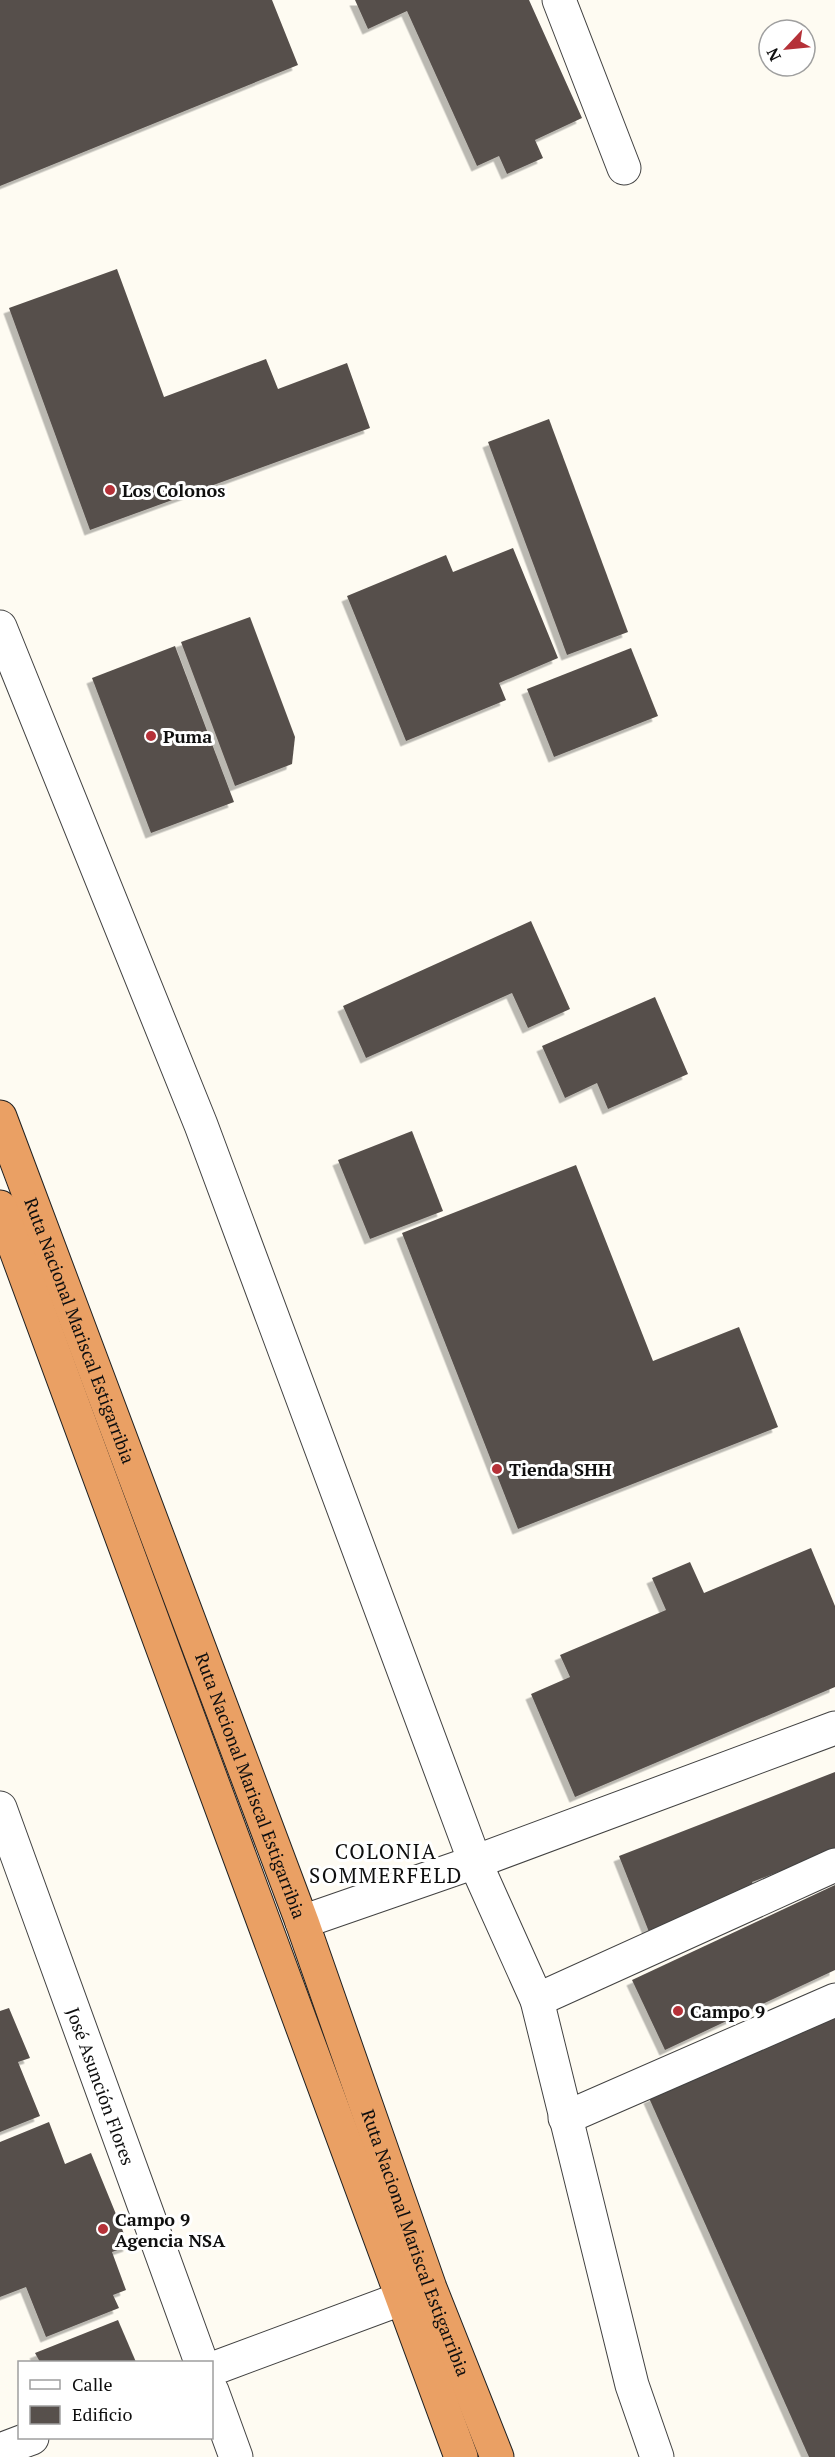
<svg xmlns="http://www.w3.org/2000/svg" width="835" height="2457" font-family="'PT Serif',serif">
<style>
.building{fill:#57504c;filter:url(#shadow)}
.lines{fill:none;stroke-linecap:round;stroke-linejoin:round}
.minor-casing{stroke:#424242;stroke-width:35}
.highway-casing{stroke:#202020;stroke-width:35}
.minor{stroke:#fff;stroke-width:33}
.highway{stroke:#eaa064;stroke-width:33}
.poi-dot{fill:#b53138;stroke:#fff;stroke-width:2}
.labels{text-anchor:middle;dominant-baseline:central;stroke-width:6;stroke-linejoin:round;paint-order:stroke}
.poi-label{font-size:18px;font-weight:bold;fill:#0f0f0f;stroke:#fff;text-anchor:start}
.street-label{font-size:18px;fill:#0f0f0f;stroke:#fff}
.quarter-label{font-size:21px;letter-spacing:1.5px;fill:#0f0f0f;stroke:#fff}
</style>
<defs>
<filter id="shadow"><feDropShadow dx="-5.5" dy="5.5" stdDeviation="0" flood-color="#0004"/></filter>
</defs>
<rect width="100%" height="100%" fill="#fefbf2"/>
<!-- building -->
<g class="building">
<path d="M 0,0 L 272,0 L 298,65 L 0,186 Z"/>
<path d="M 355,0 L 529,0 L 582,118 L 535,140 L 543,158 L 507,174 L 499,156 L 477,166 L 407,11 L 368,29 Z"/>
<path d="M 117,269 L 164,397 L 266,359 L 278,389 L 347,363 L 370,428 L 90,530 L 9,308 Z"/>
<path d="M 549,419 L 628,632 L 567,655 L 488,442 Z"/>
<path d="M 513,548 L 558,658 L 499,683 L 506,700 L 406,741 L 347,596 L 446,555 L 453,572 Z"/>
<path d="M 250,617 L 295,737 L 292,764 L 235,786 L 181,642 Z"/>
<path d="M 175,646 L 234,802 L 151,833 L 92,678 Z"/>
<path d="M 631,648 L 658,716 L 554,757 L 527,689 Z"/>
<path d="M 531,921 L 570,1009 L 528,1028 L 512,993 L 366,1058 L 343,1006 Z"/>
<path d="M 655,997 L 688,1074 L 608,1109 L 597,1083 L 565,1098 L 542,1046 Z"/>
<path d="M 412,1131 L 443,1211 L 370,1239 L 338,1160 Z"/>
<path d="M 576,1165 L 653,1361 L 739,1327 L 778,1427 L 518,1529 L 402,1233 Z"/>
<path d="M 811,1548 L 835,1606 L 835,1687 L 575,1797 L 531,1694 L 570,1677 L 560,1655 L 666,1610 L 652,1578 L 690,1562 L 704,1593 Z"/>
<path d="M 835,1772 L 835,1850 L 752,1882 L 757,1895 L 651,1937 L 619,1856 Z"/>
<path d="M 835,1885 L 835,1970 L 665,2050 L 632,1980 Z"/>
<path d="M 9,2008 L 30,2058 L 18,2062 L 40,2116 L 0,2132 L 0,2011 Z"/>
<path d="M 835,2015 L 835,2457 L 809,2457 L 649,2098 Z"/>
<path d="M 49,2122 L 65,2164 L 91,2153 L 129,2246 L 112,2252 L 126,2290 L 113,2295 L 119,2308 L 46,2337 L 26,2287 L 0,2297 L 0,2142 Z"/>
<path d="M 118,2320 L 136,2362 L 40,2362 L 35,2353 Z"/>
</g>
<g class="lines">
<!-- minor casing -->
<g class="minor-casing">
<g id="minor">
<path d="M 559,0 L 624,168"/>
<path d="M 0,627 L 201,1125 L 475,1862 L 537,2000 L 632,2385 L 657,2457"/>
<path id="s1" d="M 0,1808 L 201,2362"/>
<path d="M 302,1922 L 475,1862 L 835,1728"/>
<path d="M 537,2000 L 835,1865"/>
<path d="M 565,2118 L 835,2000"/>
<path d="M 212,2369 L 403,2298"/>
<path d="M 212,2391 L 236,2457"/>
<path d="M 0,2450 L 32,2438"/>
</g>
</g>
<!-- highway casing -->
<g class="highway-casing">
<g id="highway">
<path id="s2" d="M 0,1117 L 302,1922 L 430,2288 L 497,2457"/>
<path d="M 0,1207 L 461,2457"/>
</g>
</g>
<!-- minor -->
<use href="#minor" class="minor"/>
<!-- highway -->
<use href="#highway" class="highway"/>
</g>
<!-- markers -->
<g class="poi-dot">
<circle cx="110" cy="490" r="6"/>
<circle cx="151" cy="736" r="6"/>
<circle cx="497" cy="1469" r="6"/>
<circle cx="678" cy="2011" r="6"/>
<circle cx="103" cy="2229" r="6"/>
</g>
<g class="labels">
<!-- poi labels -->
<g class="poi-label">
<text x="122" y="490">Los Colonos</text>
<text x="163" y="736">Puma</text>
<text x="509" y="1469">Tienda SHH</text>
<text x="690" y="2011">Campo 9</text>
<text x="115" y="2219">Campo 9<tspan x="115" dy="21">Agencia NSA</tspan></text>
</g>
<!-- street labels -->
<g class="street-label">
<text stroke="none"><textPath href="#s2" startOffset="228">Ruta Nacional Mariscal Estigarribia</textPath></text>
<text stroke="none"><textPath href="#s2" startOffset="714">Ruta Nacional Mariscal Estigarribia</textPath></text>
<text stroke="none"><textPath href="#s1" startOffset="296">José Asunción Flores</textPath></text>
<text stroke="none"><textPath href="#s2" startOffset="1200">Ruta Nacional Mariscal Estigarribia</textPath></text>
</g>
<!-- quarter labels -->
<g class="quarter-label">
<text x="386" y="1851">COLONIA<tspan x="386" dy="24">SOMMERFELD</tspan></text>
</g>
</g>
<!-- legend -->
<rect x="18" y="2361" width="195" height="78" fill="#ffffff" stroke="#9f9f9f" stroke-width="1.5"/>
<rect x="30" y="2380" width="30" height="9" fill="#ffffff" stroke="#9f9f9f" stroke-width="1.5"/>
<text x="72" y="2391" font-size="18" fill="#0f0f0f">Calle</text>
<rect x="30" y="2406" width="30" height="18" fill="#57504c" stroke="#9f9f9f" stroke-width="1.5"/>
<text x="72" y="2421" font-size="18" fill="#0f0f0f">Edificio</text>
<!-- north arrow -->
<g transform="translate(787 48) rotate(244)"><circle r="28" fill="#ffffff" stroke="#9f9f9f" stroke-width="1.5"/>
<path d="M0-4.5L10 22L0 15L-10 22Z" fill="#b53138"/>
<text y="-9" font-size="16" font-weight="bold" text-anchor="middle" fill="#0f0f0f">N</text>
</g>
</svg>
